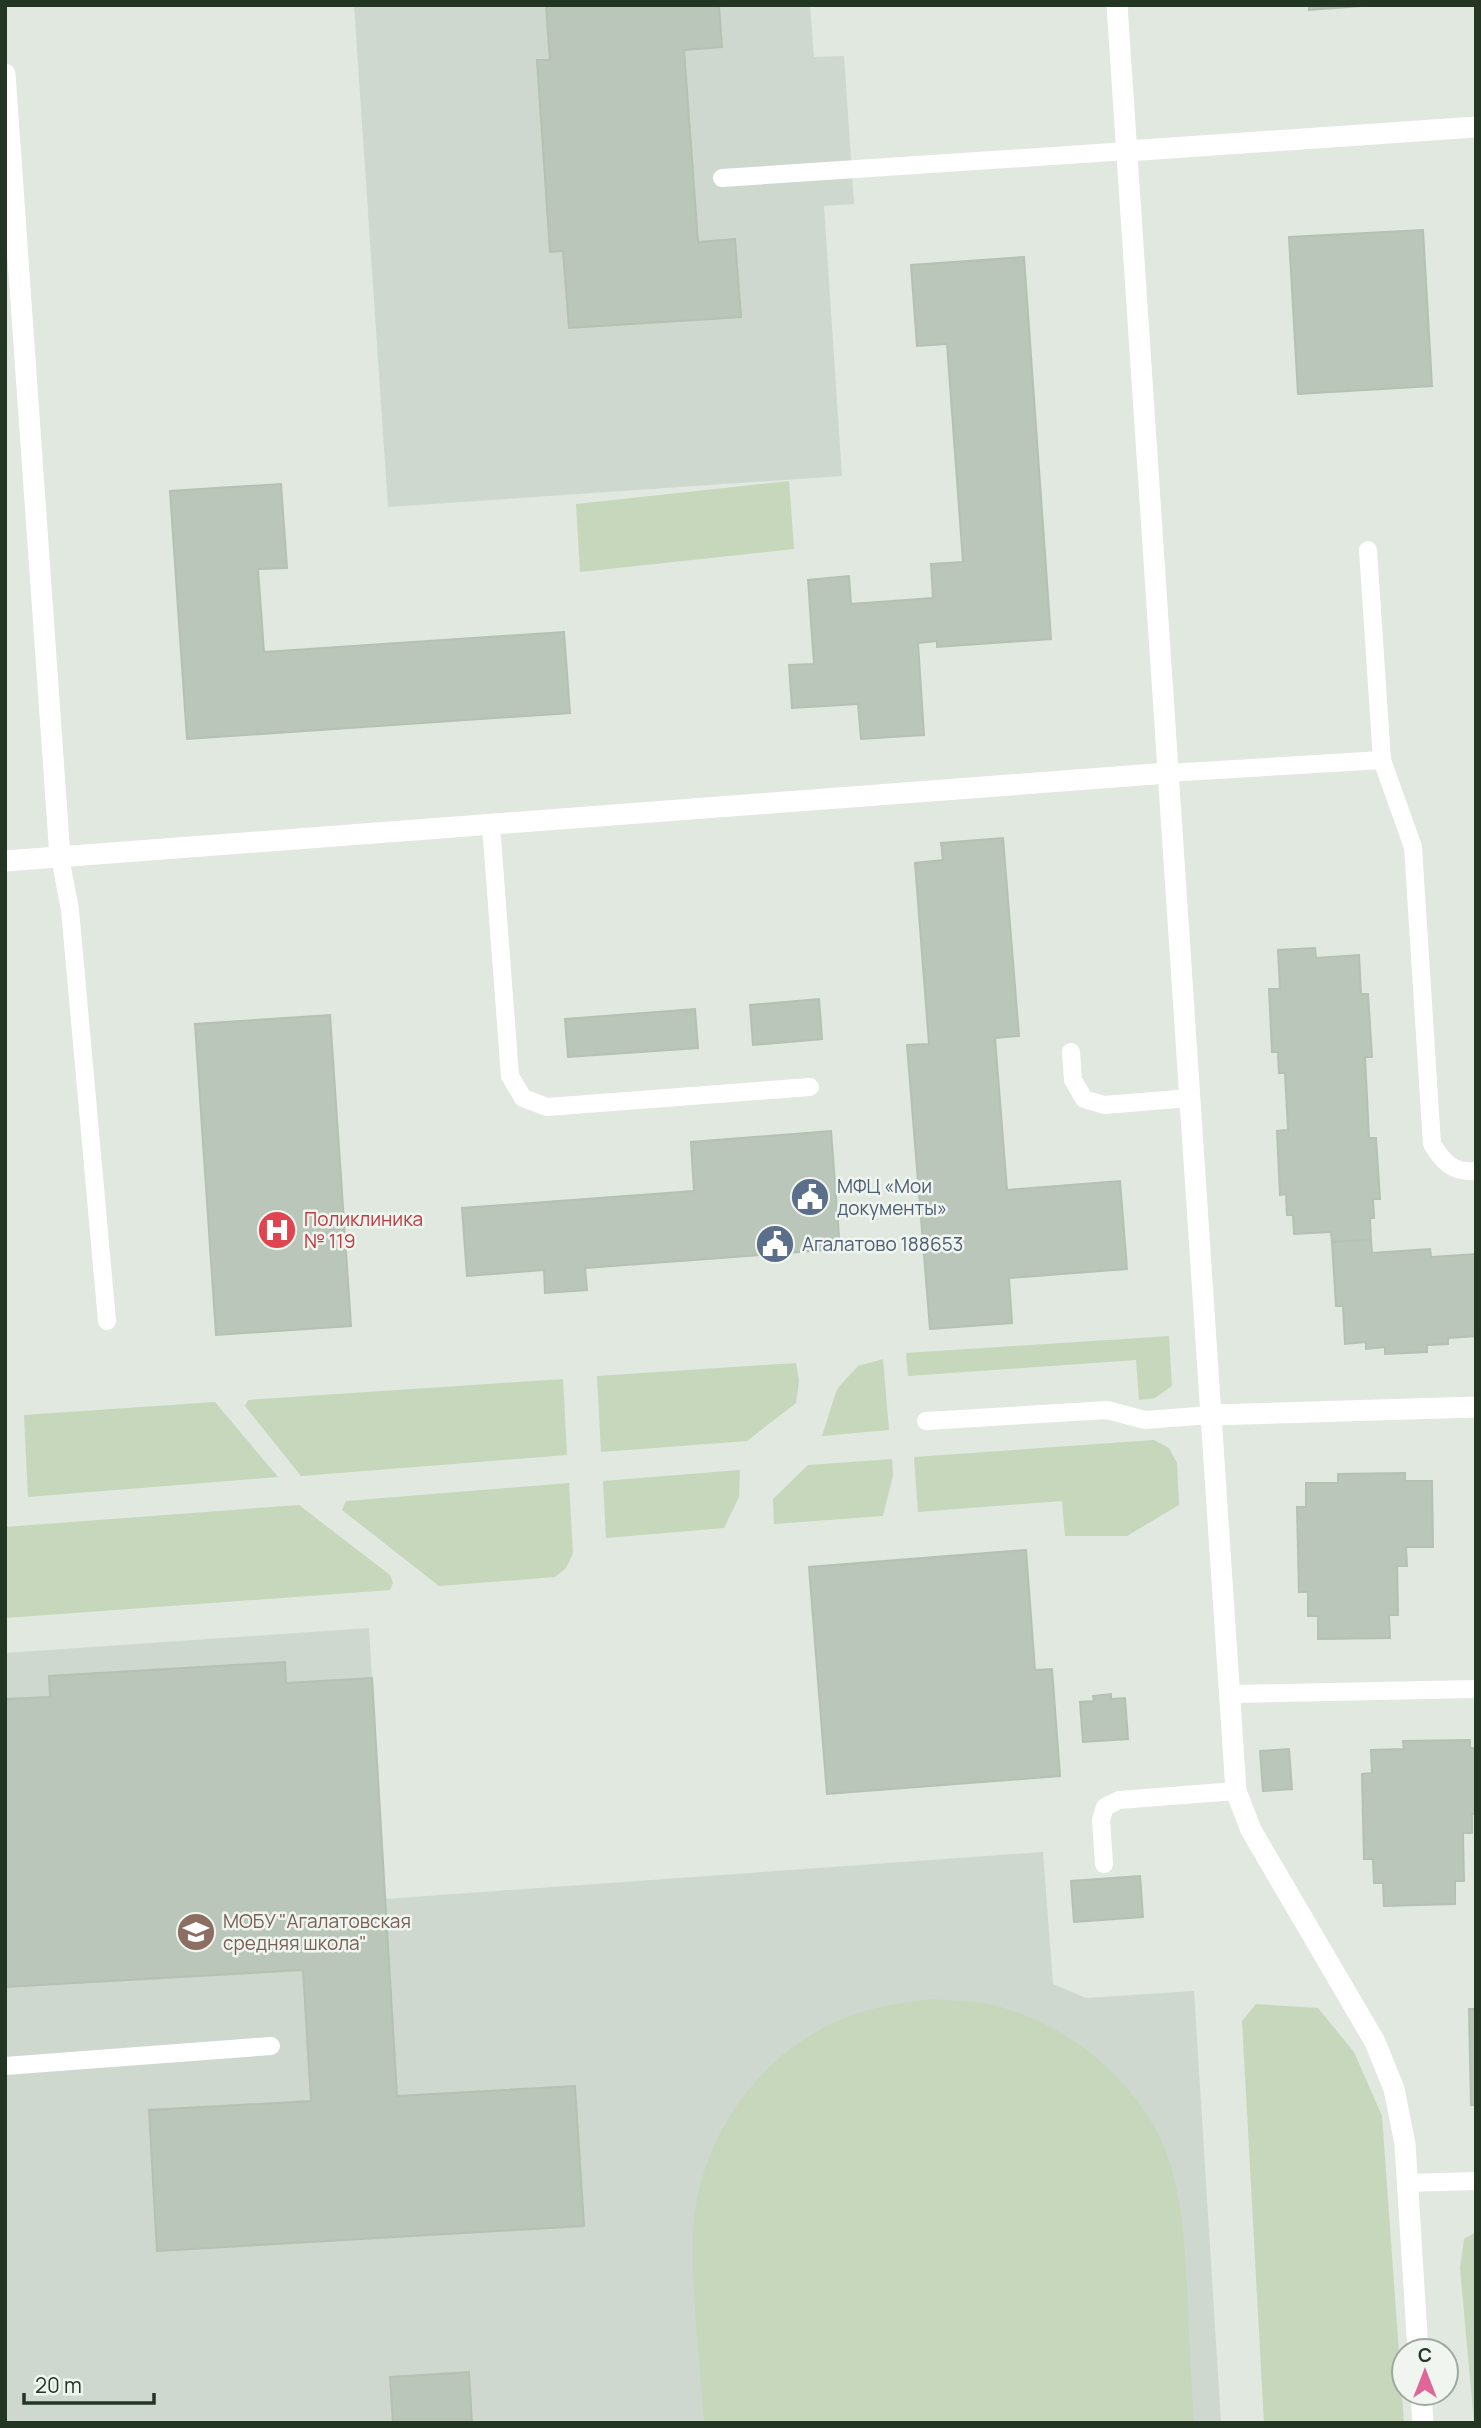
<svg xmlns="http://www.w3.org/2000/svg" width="1481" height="2428" font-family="Manrope,sans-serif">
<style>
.built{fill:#cfd8ce}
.green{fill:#c6d7bb}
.building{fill:#bac6b9;stroke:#b4c1b3;stroke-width:2}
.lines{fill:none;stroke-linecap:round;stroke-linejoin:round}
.lane{stroke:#fff;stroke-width:18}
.street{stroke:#fff;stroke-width:21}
.labels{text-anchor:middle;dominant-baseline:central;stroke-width:5;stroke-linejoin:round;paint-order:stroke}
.service-label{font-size:19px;fill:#4e5e75;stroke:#f0f6ef;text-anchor:start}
.health-label{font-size:19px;fill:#be3a42;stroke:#f0f6ef;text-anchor:start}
.education-label{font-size:19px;fill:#785e54;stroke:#f0f6ef;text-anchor:start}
</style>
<rect width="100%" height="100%" fill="#e0e8df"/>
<!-- built -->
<g class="built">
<path d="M 354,5 L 810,5 L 814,57 L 844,56 L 854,204 L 824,206 L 842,476 L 388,507 Z"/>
<path d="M 369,1628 L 385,1899 L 1043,1852 L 1053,1984 L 1086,1998 L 1194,1991 L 1221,2423 L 5,2423 L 5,1653 Z"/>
</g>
<!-- green -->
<g class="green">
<path d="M 789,481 L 794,549 L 580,572 L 576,504 Z"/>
<path d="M 1169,1336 L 1172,1386 L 1155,1398 L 1139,1400 L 1136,1360 L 908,1376 L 906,1353 Z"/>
<path d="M 883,1359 L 889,1430 L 822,1436 L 837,1389 L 858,1366 Z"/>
<path d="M 796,1363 L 799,1381 L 796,1403 L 747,1441 L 601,1452 L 597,1376 Z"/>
<path d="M 563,1379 L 567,1455 L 301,1476 L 245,1406 L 248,1400 Z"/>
<path d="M 215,1402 L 278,1477 L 28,1497 L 24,1415 Z"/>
<path d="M 1154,1440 L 1169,1448 L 1177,1463 L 1179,1505 L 1127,1536 L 1065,1536 L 1062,1501 L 918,1512 L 914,1457 Z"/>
<path d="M 892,1459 L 893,1475 L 883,1516 L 774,1524 L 773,1499 L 808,1465 Z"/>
<path d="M 740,1470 L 739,1497 L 724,1528 L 606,1538 L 603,1481 Z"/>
<path d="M 569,1483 L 573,1554 L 566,1568 L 555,1577 L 439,1586 L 342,1510 L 346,1501 Z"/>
<path d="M 299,1505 L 390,1575 L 393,1583 L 390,1590 L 5,1618 L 5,1527 Z"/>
<path d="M 930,1999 C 947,2001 966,2000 983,2003 C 1067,2019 1151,2088 1173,2173 C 1183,2211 1185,2250 1187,2289 C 1189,2334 1191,2378 1194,2423 L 704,2423 C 700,2363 692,2301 693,2242 C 693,2152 748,2066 827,2026 C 859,2009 894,2004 930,1999 Z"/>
<path d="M 1256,2004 L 1318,2008 L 1354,2052 L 1382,2116 L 1404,2423 L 1264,2423 L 1242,2021 Z"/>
<path d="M 1476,2232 L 1476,2423 L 1474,2423 L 1460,2268 L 1464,2239 Z"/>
</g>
<!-- building -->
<g class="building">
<path d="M 546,5 L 719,5 L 722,47 L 684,50 L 698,242 L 735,239 L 741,317 L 569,328 L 563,251 L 550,252 L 537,60 L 550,60 Z"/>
<path d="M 1309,5 L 1375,5 L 1309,10 Z"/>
<path d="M 1423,230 L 1432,386 L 1298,394 L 1289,237 Z"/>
<path d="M 1024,257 L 1051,639 L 937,647 L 937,641 L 918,643 L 924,735 L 861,739 L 858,704 L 792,708 L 789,665 L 814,664 L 808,580 L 849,576 L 851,604 L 933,598 L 931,564 L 963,562 L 947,344 L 917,346 L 911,265 Z"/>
<path d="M 281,484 L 287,568 L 258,569 L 264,652 L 564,632 L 570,713 L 187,739 L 170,491 Z"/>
<path d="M 1003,838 L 1019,1036 L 995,1038 L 1007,1190 L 1120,1181 L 1127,1269 L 1009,1278 L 1012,1323 L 930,1329 L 907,1045 L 929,1044 L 915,863 L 943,860 L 941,843 Z"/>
<path d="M 1315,948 L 1316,958 L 1359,955 L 1361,994 L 1368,994 L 1372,1057 L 1365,1057 L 1369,1138 L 1376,1138 L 1380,1199 L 1373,1199 L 1374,1218 L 1370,1218 L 1371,1240 L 1332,1242 L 1331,1232 L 1294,1234 L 1293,1215 L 1287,1215 L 1286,1194 L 1280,1195 L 1277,1131 L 1288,1130 L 1285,1073 L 1279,1073 L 1278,1052 L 1272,1052 L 1269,989 L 1280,989 L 1278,950 Z"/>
<path d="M 819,999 L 822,1039 L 753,1045 L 750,1005 Z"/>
<path d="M 695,1009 L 698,1048 L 568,1057 L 565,1019 Z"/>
<path d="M 330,1015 L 351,1326 L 216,1335 L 195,1024 Z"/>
<path d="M 831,1131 L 840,1249 L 585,1268 L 587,1290 L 545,1293 L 544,1270 L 467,1276 L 462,1208 L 694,1191 L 691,1142 Z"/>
<path d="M 1371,1240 L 1372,1253 L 1430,1249 L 1431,1257 L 1476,1254 L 1476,1336 L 1448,1338 L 1448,1344 L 1427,1345 L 1427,1352 L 1385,1354 L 1385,1347 L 1366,1349 L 1366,1342 L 1345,1344 L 1343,1306 L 1336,1306 L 1332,1242 Z"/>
<path d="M 1405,1473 L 1405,1481 L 1432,1481 L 1433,1547 L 1406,1547 L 1407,1566 L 1397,1566 L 1398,1615 L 1389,1615 L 1390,1638 L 1318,1639 L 1318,1616 L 1308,1616 L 1308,1592 L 1299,1592 L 1297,1507 L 1306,1507 L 1306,1483 L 1338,1483 L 1338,1474 Z"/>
<path d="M 1026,1550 L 1035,1670 L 1052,1669 L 1060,1776 L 827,1794 L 809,1567 Z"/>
<path d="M 285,1662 L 286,1683 L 372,1678 L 397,2096 L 575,2086 L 584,2226 L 157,2251 L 149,2110 L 311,2101 L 303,1970 L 5,1987 L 5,1699 L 50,1697 L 49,1676 Z"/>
<path d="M 1111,1694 L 1111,1699 L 1125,1698 L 1128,1739 L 1083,1742 L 1080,1702 L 1094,1701 L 1093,1696 Z"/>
<path d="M 1470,1740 L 1470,1748 L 1476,1748 L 1476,1814 L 1472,1814 L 1472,1833 L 1463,1833 L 1464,1881 L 1455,1881 L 1455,1904 L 1384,1906 L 1383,1883 L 1374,1883 L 1373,1859 L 1364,1859 L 1362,1774 L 1372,1773 L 1371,1750 L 1404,1749 L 1403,1741 Z"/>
<path d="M 1289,1749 L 1292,1789 L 1263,1791 L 1260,1751 Z"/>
<path d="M 1140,1876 L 1143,1917 L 1074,1922 L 1071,1881 Z"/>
<path d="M 1469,2009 L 1476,2009 L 1476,2105 L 1471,2105 Z"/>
<path d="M 469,2372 L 472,2423 L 393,2423 L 390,2377 Z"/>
</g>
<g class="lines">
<!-- lane -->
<g class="lane">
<path d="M 722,178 L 1127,151"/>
<path d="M 1368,550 L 1382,760 L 1413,847 L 1432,1144 C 1443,1162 1453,1173 1476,1171"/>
<path d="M 1168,773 L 1382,760"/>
<path d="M 491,825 L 510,1076 L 523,1098 L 547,1107 L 810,1087"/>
<path d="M 60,857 L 70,910 L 107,1321"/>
<path d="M 1071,1052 L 1073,1080 L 1084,1099 L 1104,1105 L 1190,1098"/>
<path d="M 926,1421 L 1107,1410 L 1145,1420 L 1211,1415"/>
<path d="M 1230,1694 L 1476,1689"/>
<path d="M 1104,1864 L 1101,1820 L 1105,1807 L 1119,1800 L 1236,1791"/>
<path d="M 5,2066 L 271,2046"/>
<path d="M 1407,2183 L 1476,2181"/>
</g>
<!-- street -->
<g class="street">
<path d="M 1117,5 L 1236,1791 L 1251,1830 L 1375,2042 L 1394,2089 L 1405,2144 L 1418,2351"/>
<path d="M 5,74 L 60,857"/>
<path d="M 1127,151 L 1476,127"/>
<path d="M 5,861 L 1168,773"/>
<path d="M 1211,1415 L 1476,1407"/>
<path d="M 1421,2393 L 1423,2423"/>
</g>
</g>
<!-- icons -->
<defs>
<g id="civic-disc" transform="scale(2.0125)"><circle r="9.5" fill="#5c6f8a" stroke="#f0f6ef"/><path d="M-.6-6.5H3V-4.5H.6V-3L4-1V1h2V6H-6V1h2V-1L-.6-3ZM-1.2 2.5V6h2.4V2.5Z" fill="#fff"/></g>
<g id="hospital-disc" transform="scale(2.0125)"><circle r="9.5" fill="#e0444e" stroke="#f0f6ef"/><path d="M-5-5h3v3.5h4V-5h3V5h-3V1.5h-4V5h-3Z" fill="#fff"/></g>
<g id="school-disc" transform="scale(2.0125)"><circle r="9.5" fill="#8d6e63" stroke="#f0f6ef"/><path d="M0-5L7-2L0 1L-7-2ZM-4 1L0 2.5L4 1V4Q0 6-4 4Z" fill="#fff"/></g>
</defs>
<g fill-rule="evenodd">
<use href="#civic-disc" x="810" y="1197"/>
<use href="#hospital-disc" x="277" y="1230"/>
<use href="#civic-disc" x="775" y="1244"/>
<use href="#school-disc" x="196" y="1932"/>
</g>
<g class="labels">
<!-- service labels -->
<g class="service-label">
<text x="837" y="1186">МФЦ «Мои<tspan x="837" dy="22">документы»</tspan></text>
<text x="802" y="1244">Агалатово 188653</text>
</g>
<!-- health labels -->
<g class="health-label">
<text x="304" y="1219">Поликлиника<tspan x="304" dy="22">№ 119</tspan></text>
</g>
<!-- education labels -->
<g class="education-label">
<text x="223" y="1921">МОБУ "Агалатовская<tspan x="223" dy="22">средняя школа"</tspan></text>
</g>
</g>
<!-- border -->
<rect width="1481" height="2428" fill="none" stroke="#233624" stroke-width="14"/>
<!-- north arrow -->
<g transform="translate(1425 2372)"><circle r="33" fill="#f0f6ef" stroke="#9ea99e" stroke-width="2"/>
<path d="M0-5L12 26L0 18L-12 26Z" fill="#df6798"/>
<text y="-10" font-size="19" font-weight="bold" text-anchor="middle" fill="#233624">С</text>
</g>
<!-- scale -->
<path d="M24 2393v10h130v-10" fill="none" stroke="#233624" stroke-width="3.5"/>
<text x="35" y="2393" font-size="21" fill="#233624" stroke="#f0f6ef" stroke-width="5" paint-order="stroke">20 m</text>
</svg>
